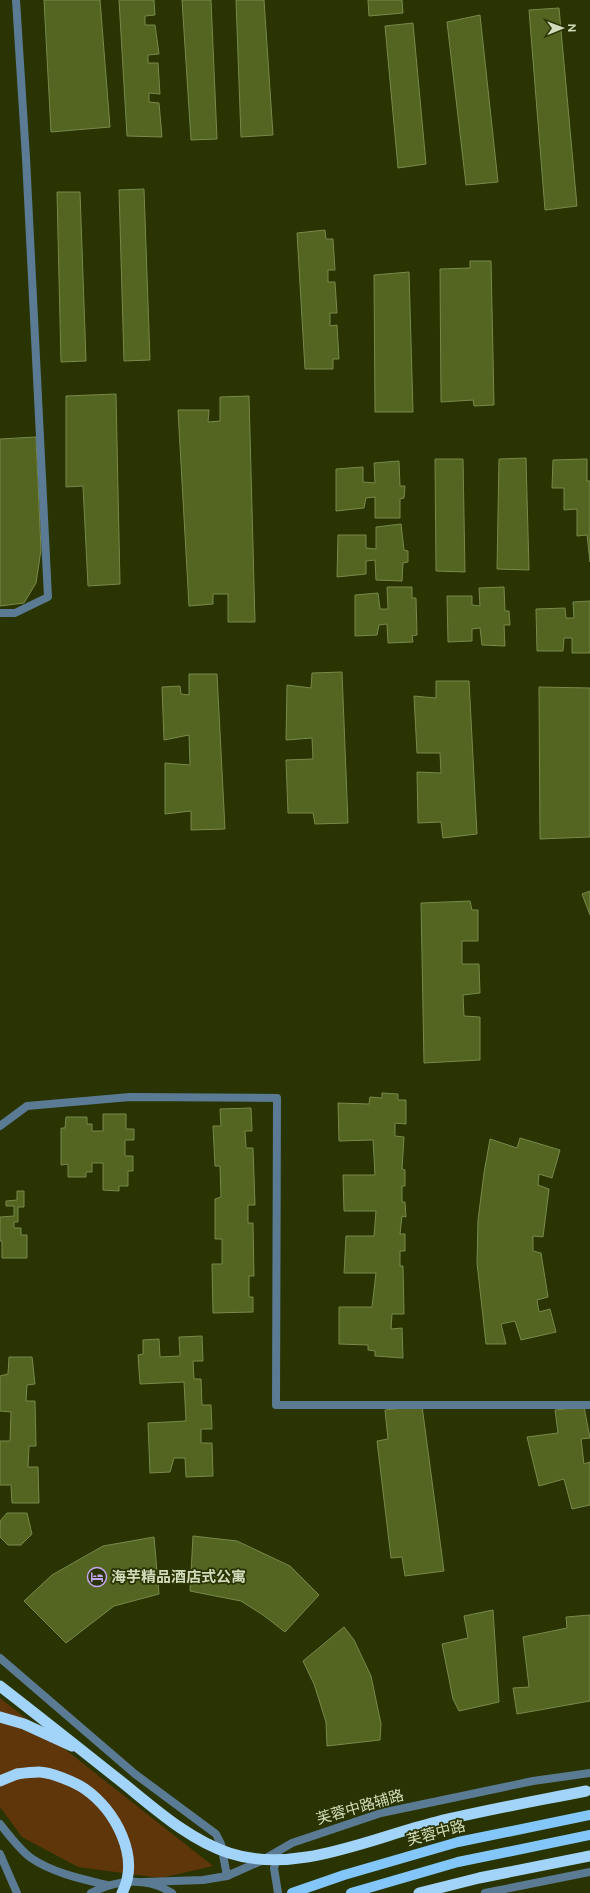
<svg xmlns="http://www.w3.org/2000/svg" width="590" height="1893" font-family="Figtree,'Noto Sans SC',sans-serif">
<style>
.green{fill:#5f3609}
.building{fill:#546421;stroke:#78894b}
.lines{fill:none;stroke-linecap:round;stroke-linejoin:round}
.minor{stroke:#5b7b94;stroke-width:8}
.tertiary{stroke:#5b7b94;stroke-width:8}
.primary{stroke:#83c7fa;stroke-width:10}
.trunk{stroke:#a2d4f9;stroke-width:11}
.trunk-bridge{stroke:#a2d4f9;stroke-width:11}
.labels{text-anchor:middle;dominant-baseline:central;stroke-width:3.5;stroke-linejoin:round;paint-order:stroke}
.poi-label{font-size:15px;font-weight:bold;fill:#d2dcbc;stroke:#293402;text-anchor:start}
.street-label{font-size:15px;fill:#d2dcbc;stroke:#293402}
</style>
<rect width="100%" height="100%" fill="#293402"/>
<!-- green -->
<path class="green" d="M 0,1698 L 213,1866 L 161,1878 L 78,1867 L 22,1837 L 0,1807 Z"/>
<!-- building -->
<g class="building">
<path d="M 44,0 L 100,0 L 110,127 L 51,132 Z"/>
<path d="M 119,0 L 154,0 L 155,15 L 145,16 L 145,25 L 155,25 L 159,54 L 148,55 L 148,63 L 158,63 L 160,94 L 149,93 L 149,102 L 159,103 L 162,137 L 127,136 Z"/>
<path d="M 182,0 L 211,0 L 217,139 L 191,140 Z"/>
<path d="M 236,0 L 264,0 L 273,135 L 241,137 Z"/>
<path d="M 368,0 L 402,0 L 403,13 L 369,16 Z"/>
<path d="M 559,8 L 577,206 L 545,210 L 529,10 Z"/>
<path d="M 480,15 L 498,182 L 466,185 L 447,22 Z"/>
<path d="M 413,23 L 426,164 L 398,168 L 385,26 Z"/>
<path d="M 144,189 L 150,360 L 124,361 L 119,190 Z"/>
<path d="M 57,192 L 80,192 L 86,361 L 61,362 Z"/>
<path d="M 325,230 L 326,239 L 333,239 L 335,270 L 328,270 L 328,282 L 335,282 L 337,313 L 330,313 L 330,326 L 337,325 L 339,359 L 333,359 L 333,369 L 305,369 L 297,233 Z"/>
<path d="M 470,261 L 491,261 L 494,405 L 474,406 L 473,400 L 441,402 L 440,269 L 470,268 Z"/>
<path d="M 409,272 L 413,412 L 375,412 L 374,275 Z"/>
<path d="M 116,394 L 120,584 L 88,586 L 83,486 L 66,487 L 66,396 Z"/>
<path d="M 249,396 L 255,622 L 228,622 L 228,594 L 213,594 L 213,604 L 189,606 L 178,410 L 209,410 L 208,422 L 220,421 L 220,397 Z"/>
<path d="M 36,437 L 41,550 L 36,583 L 24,603 L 0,606 L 0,439 Z"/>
<path d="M 526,458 L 529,570 L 497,569 L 499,459 Z"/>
<path d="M 435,459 L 463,459 L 465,572 L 436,571 Z"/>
<path d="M 587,459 L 587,481 L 590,481 L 590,562 L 587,535 L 577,536 L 577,509 L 564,510 L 564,488 L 552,488 L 553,460 Z"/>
<path d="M 399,461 L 400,486 L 405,486 L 404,498 L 400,499 L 400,518 L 375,518 L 375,497 L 366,498 L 364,508 L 336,511 L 336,469 L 363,467 L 363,482 L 375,483 L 374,463 Z"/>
<path d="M 401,524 L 404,550 L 408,551 L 408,562 L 403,563 L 402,581 L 376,580 L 375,560 L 366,561 L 366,574 L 337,577 L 338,535 L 366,535 L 366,548 L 376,549 L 376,527 Z"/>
<path d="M 387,587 L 412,587 L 412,598 L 416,598 L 417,635 L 412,636 L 413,642 L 388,643 L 387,624 L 379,625 L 377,635 L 355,636 L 355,595 L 378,593 L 380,609 L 388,609 Z"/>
<path d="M 504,587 L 505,611 L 509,611 L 510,625 L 504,625 L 505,646 L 482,645 L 480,628 L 472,629 L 472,641 L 448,642 L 447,596 L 472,596 L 472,605 L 480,606 L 479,588 Z"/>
<path d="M 590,601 L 590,653 L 572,653 L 572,638 L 564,638 L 563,651 L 537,651 L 536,609 L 565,608 L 566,618 L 574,618 L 573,602 Z"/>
<path d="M 342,672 L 348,823 L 315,824 L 313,813 L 288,813 L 286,760 L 313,759 L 312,738 L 286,740 L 287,685 L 311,688 L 312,673 Z"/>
<path d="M 189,674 L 217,674 L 225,829 L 191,830 L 191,811 L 165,814 L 165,763 L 190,765 L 189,735 L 164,740 L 162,687 L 180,686 L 181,694 L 189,695 Z"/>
<path d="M 436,681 L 469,681 L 477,834 L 443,838 L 441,822 L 418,823 L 417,772 L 441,773 L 440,753 L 417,753 L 414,696 L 436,698 Z"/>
<path d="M 539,687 L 590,688 L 590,837 L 540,839 Z"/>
<path d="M 590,891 L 590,915 L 582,894 Z"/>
<path d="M 470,901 L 472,910 L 478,910 L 478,941 L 462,941 L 462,964 L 479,964 L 480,993 L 463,995 L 464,1016 L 480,1017 L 480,1060 L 424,1063 L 421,903 Z"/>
<path d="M 382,1093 L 398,1094 L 398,1100 L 406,1100 L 406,1124 L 395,1123 L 395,1136 L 404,1137 L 402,1169 L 405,1170 L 405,1186 L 402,1186 L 402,1202 L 405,1202 L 406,1217 L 402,1216 L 400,1234 L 405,1234 L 405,1251 L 400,1251 L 400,1266 L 403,1266 L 404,1314 L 392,1314 L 391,1329 L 402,1328 L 403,1358 L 375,1356 L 375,1351 L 368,1350 L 368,1345 L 339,1344 L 339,1307 L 372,1307 L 376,1273 L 344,1273 L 346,1236 L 374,1236 L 376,1211 L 344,1211 L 343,1175 L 375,1175 L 373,1140 L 339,1141 L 338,1103 L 369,1104 L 370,1097 L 382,1098 Z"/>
<path d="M 251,1108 L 252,1131 L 245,1131 L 246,1148 L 253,1148 L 255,1205 L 248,1205 L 248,1223 L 253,1223 L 254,1276 L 249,1276 L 249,1297 L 253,1297 L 253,1312 L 213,1313 L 212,1264 L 222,1264 L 222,1239 L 215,1239 L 215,1199 L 221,1197 L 220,1166 L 215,1166 L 213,1126 L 221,1126 L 220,1109 Z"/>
<path d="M 103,1114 L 126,1114 L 126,1129 L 134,1129 L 134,1140 L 125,1140 L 125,1156 L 133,1156 L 133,1171 L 128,1171 L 128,1186 L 119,1186 L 119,1191 L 103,1190 L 103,1163 L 92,1163 L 92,1172 L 86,1172 L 86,1177 L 68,1177 L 68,1164 L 61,1165 L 61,1128 L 65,1128 L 66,1117 L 87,1117 L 87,1124 L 92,1124 L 92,1131 L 103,1131 Z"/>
<path d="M 520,1138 L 560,1150 L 552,1178 L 539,1174 L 538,1185 L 549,1189 L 543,1237 L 533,1236 L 533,1251 L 541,1253 L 548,1297 L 537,1300 L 539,1312 L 550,1309 L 556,1332 L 521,1340 L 515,1321 L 501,1324 L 506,1344 L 486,1344 L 477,1263 L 478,1220 L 484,1173 L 490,1139 L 517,1148 Z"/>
<path d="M 17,1191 L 24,1191 L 24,1207 L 18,1207 L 18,1222 L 14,1222 L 14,1228 L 21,1228 L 21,1235 L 27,1235 L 27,1258 L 2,1258 L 2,1241 L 0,1241 L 0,1217 L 14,1216 L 14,1206 L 6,1206 L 6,1201 L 17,1200 Z"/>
<path d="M 202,1336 L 203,1361 L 193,1361 L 194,1379 L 201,1379 L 202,1405 L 211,1405 L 212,1429 L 201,1429 L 201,1443 L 212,1443 L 213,1476 L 186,1477 L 185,1458 L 174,1458 L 170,1472 L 150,1473 L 148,1423 L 186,1421 L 184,1382 L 140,1384 L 138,1355 L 143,1354 L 143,1340 L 159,1339 L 160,1357 L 180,1356 L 179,1337 Z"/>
<path d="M 9,1357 L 32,1357 L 35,1384 L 27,1385 L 26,1401 L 35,1401 L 36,1446 L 29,1446 L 28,1467 L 38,1467 L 39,1503 L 12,1503 L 11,1485 L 0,1485 L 0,1441 L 10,1441 L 11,1412 L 0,1411 L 0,1376 L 8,1374 Z"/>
<path d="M 422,1406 L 444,1571 L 405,1576 L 402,1557 L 391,1558 L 377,1441 L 388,1439 L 385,1410 Z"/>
<path d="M 584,1407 L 590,1438 L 581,1439 L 584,1464 L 590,1462 L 590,1505 L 572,1509 L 564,1479 L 539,1486 L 527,1437 L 558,1433 L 555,1410 Z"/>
<path d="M 7,1513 L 27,1513 L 32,1534 L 21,1545 L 8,1545 L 0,1537 L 0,1521 Z"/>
<path d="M 193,1536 L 237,1541 L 290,1566 L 319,1595 L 285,1632 L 263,1615 L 241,1601 L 190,1591 Z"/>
<path d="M 154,1537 L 159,1594 L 114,1606 L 66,1643 L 24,1601 L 52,1575 L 103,1546 Z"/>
<path d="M 493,1610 L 499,1702 L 459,1711 L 453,1699 L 442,1644 L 468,1638 L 464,1616 Z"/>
<path d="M 590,1615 L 590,1701 L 517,1714 L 513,1688 L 529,1687 L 523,1637 L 567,1628 L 566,1617 Z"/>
<path d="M 344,1627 L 354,1640 L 371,1676 L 381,1724 L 380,1740 L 327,1746 L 326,1722 L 314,1684 L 303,1661 Z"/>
</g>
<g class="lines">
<!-- minor -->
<g class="minor">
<path d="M 0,613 L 15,613 L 48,597 L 26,158 L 16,0"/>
<path d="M 0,1126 L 27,1106 L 130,1097 L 277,1098 L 276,1405 L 590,1405"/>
</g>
<!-- tertiary -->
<g class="tertiary">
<path d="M 0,1658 L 135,1774 L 216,1834 L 221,1844 L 227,1876"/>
<path d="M 0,1824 C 9,1835 19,1849 31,1858 C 53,1873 82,1879 107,1885"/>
<path d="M 0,1854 L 17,1893"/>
<path d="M 144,1882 L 203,1880 L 227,1876 L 261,1861 L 292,1843 L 381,1813 L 533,1781 L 590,1773"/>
<path d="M 91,1893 C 116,1880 147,1876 172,1893"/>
<path d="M 278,1893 L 274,1868 L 278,1856"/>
<path d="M 485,1893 L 590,1872"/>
</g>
<!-- primary -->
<g class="primary">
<path d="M 292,1893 L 344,1875 L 458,1842 L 590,1815"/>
<path d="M 351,1893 L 458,1862 L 590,1835"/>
</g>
<!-- trunk -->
<g class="trunk">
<path d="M 0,1717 L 24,1724 L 72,1746"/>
<path d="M 0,1781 L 17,1774"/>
<path d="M 419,1893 L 479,1878 L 590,1856"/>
</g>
<!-- trunk-bridge -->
<g class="trunk-bridge">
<path d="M 0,1686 C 40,1717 79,1748 118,1779 C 152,1806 187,1839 229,1853 C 296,1875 370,1838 436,1822 C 485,1810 536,1801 586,1791"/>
<path d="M 17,1774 C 24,1773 32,1772 39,1772 C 50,1772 75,1782 85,1789 C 115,1810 141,1857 122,1893"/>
</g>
</g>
<!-- icons -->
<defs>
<g id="hotel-ring" transform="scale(1)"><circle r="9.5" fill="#293402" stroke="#c4a7f1" stroke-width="1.5"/><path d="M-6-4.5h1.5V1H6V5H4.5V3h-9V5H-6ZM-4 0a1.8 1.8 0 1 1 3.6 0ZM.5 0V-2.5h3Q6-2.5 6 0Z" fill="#c4a7f1"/></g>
</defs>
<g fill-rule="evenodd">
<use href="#hotel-ring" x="97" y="1577"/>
</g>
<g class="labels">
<!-- poi labels -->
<g class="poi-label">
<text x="111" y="1577">海芋精品酒店式公寓</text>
</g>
<!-- street labels -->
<g class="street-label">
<text transform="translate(360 1807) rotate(-16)">芙蓉中路辅路</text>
<text transform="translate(436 1833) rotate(-15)">芙蓉中路</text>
</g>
</g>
<!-- north arrow -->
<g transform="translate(562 28) rotate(89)" stroke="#293402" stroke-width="3" paint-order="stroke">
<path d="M0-3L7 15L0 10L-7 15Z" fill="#d2dcbc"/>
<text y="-6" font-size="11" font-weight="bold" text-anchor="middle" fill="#d2dcbc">N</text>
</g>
</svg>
